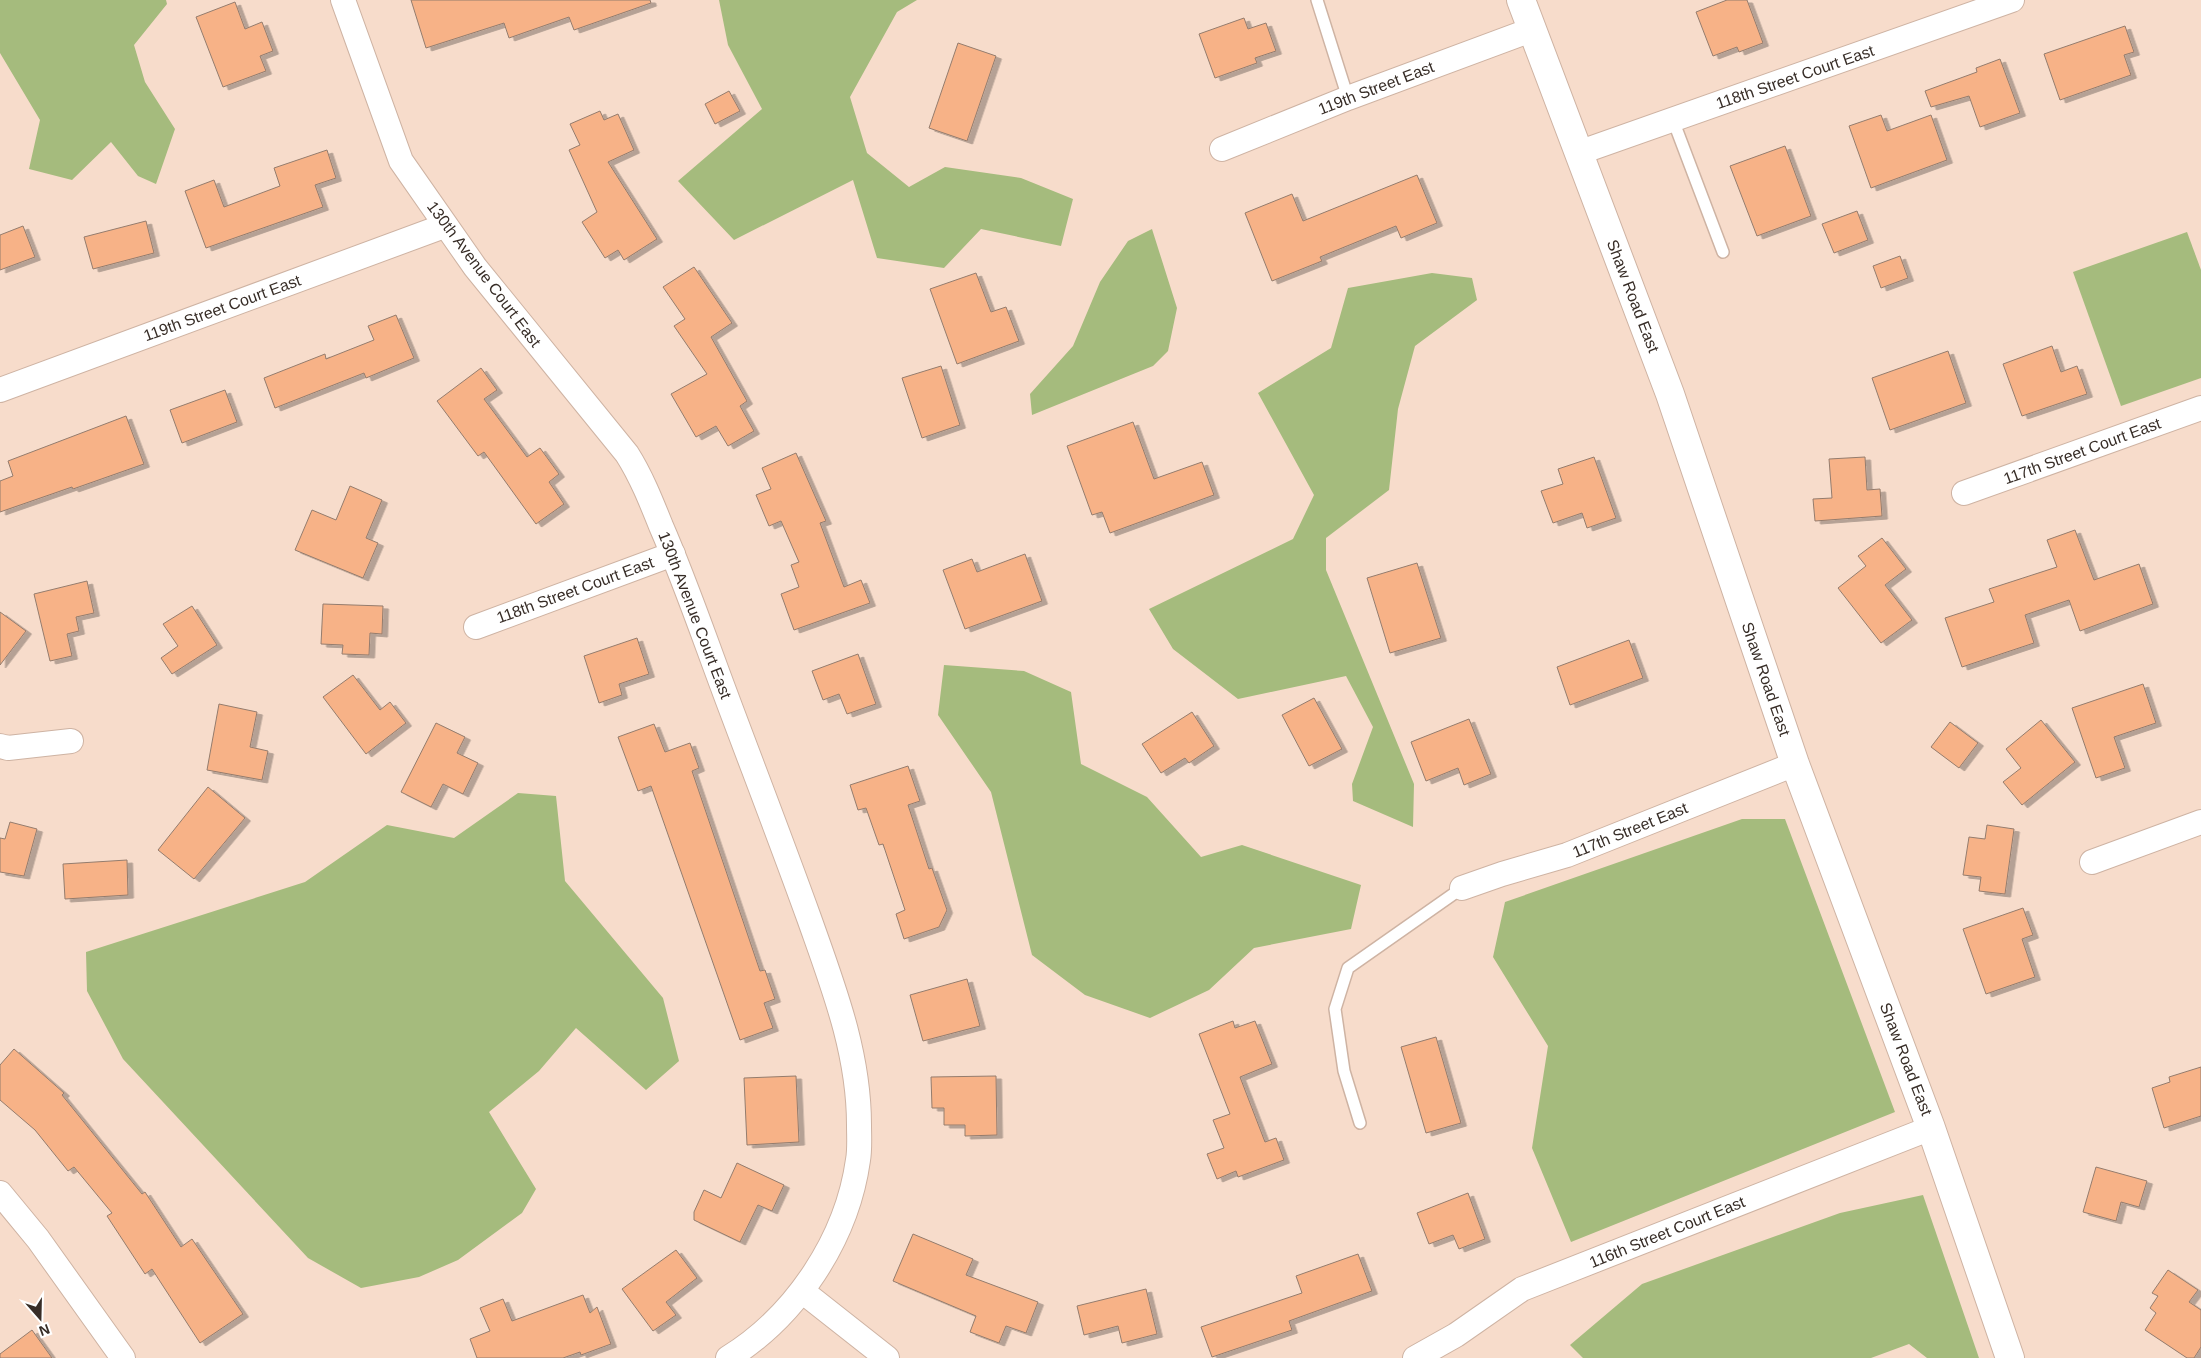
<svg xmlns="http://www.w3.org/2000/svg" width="2201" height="1358" font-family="Helvetica,sans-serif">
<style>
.green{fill:#a5bb7d}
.building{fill:#f7b287;stroke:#947c6d;filter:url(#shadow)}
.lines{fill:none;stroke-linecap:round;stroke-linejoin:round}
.lane-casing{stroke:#ceb3a3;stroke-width:14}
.street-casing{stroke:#ceb3a3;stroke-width:26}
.secondary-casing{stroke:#ceb3a3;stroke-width:30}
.lane{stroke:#fff;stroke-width:11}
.street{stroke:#fff;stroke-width:24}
.secondary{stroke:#fff;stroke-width:28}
.labels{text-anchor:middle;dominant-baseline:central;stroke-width:4;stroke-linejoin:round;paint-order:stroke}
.street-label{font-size:16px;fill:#372d27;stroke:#fff}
</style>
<defs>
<filter id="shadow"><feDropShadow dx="5.5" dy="3" stdDeviation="0" flood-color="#0004"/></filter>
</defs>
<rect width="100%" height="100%" fill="#f7dccb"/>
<!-- green -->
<g class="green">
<path d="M 0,0 L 166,0 L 167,4 L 134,45 L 145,82 L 175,129 L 156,184 L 138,176 L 111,142 L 72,180 L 29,169 L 40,120 L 0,53 Z"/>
<path d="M 719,0 L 917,0 L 897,12 L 850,97 L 867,153 L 909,187 L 945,167 L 1021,178 L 1073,199 L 1061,246 L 981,229 L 944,268 L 877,258 L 853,180 L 734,240 L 678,181 L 762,109 L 728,45 Z"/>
<path d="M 1152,229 L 1177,308 L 1168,351 L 1153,366 L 1032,415 L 1030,394 L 1073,346 L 1100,282 L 1128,241 Z"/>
<path d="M 2187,232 L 2201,270 L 2201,378 L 2121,406 L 2073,272 Z"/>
<path d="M 1432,273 L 1472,278 L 1477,300 L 1415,346 L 1398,409 L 1389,490 L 1326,538 L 1326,570 L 1414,784 L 1413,827 L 1353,801 L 1352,784 L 1373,727 L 1346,676 L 1238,699 L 1173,649 L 1149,609 L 1293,539 L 1314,495 L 1258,393 L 1331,348 L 1348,288 Z"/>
<path d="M 944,665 L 1024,671 L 1071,692 L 1081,764 L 1147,797 L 1201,857 L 1242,845 L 1361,885 L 1351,929 L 1254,948 L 1209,990 L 1150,1018 L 1085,995 L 1032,955 L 991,792 L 938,715 Z"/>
<path d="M 518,793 L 556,796 L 565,881 L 663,998 L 679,1061 L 646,1090 L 576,1028 L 539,1071 L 489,1112 L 536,1189 L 522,1213 L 458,1260 L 419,1277 L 361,1288 L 308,1258 L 123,1059 L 87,991 L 86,952 L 305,882 L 387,825 L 454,838 Z"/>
<path d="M 1742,819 L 1785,819 L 1895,1112 L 1571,1242 L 1532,1148 L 1548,1046 L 1493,957 L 1505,902 Z"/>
<path d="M 1923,1195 L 1979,1358 L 1927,1358 L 1909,1344 L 1871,1358 L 1583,1358 L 1570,1345 L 1642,1284 L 1840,1213 Z"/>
</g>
<!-- building -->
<g class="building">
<path d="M 411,0 L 650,0 L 651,3 L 574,30 L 569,17 L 509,38 L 504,23 L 426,48 Z"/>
<path d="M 1727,0 L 1747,0 L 1763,43 L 1739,52 L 1737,47 L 1713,56 L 1696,12 Z"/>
<path d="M 235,2 L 245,29 L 262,22 L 273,51 L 260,56 L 266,71 L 223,87 L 196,17 Z"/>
<path d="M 1244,18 L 1248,29 L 1266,23 L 1276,51 L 1255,58 L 1257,63 L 1215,78 L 1199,34 Z"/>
<path d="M 2125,26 L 2134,52 L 2124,55 L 2131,75 L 2060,100 L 2044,54 Z"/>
<path d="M 958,43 L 996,56 L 967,141 L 929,128 Z"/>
<path d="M 2000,59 L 2020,113 L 1980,127 L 1969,96 L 1931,107 L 1925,91 L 1977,72 L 1976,68 Z"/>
<path d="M 729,91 L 740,111 L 715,124 L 705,104 Z"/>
<path d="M 600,111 L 604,120 L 618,114 L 634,150 L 608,162 L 657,239 L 624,260 L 618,250 L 605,258 L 582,222 L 597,212 L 569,150 L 580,145 L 570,124 Z"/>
<path d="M 1881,115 L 1887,131 L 1931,115 L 1947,160 L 1871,188 L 1849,126 Z"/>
<path d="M 1785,146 L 1811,216 L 1757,236 L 1730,166 Z"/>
<path d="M 327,150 L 336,178 L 315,185 L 323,207 L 206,248 L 185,191 L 214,180 L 224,207 L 280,186 L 274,168 Z"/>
<path d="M 1417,175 L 1437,223 L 1401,238 L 1396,226 L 1320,257 L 1322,261 L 1272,281 L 1245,213 L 1292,194 L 1303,221 Z"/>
<path d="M 1857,211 L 1868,240 L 1834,253 L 1822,224 Z"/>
<path d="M 146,221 L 154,253 L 93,269 L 84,237 Z"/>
<path d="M 23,226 L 35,257 L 0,270 L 0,235 Z"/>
<path d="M 1900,256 L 1908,278 L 1881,288 L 1873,266 Z"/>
<path d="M 694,267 L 732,323 L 711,337 L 747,401 L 740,406 L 754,431 L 728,446 L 716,426 L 696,437 L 671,394 L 707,374 L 674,326 L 685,319 L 663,287 Z"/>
<path d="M 976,273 L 991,312 L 1006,307 L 1019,341 L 957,364 L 930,289 Z"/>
<path d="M 396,315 L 414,358 L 366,378 L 364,373 L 275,408 L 264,378 L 325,354 L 326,359 L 374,340 L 368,326 Z"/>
<path d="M 2052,346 L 2061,372 L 2077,366 L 2087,394 L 2022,416 L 2003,364 Z"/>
<path d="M 1948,351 L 1966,403 L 1890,430 L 1872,378 Z"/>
<path d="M 941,366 L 960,425 L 922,438 L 902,378 Z"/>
<path d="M 481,368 L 497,390 L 484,399 L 527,457 L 540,448 L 559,474 L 549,482 L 564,504 L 536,524 L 484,452 L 478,456 L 437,401 Z"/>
<path d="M 225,390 L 237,422 L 182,443 L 170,410 Z"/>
<path d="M 126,416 L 144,464 L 73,489 L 72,487 L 0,512 L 0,481 L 13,476 L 8,461 Z"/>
<path d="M 1133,422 L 1154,479 L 1202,462 L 1214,495 L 1110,533 L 1102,512 L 1092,515 L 1067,446 Z"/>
<path d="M 796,453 L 826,521 L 820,523 L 844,587 L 861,580 L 870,603 L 794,630 L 781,594 L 799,587 L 791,565 L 799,562 L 781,521 L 769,526 L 756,495 L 771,489 L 762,468 Z"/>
<path d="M 1594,457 L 1616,518 L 1587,528 L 1582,513 L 1553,523 L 1541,491 L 1563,484 L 1558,469 Z"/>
<path d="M 1865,457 L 1867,490 L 1880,489 L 1882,516 L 1815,521 L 1813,499 L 1832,498 L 1829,459 Z"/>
<path d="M 350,486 L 382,500 L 366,538 L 378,543 L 363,578 L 295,550 L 312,510 L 336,520 Z"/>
<path d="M 2075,530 L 2094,580 L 2139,564 L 2153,604 L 2080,631 L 2069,600 L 2025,615 L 2034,643 L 1962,667 L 1945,618 L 1994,602 L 1989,589 L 2057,567 L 2047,540 Z"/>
<path d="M 1882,538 L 1906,569 L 1885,585 L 1912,620 L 1881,643 L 1838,588 L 1866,566 L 1858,556 Z"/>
<path d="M 1025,554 L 1042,601 L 965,629 L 943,570 L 972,559 L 977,572 Z"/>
<path d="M 1417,563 L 1441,638 L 1390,653 L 1367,578 Z"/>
<path d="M 87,581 L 94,613 L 76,617 L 79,631 L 67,634 L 72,656 L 50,661 L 34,594 Z"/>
<path d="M 323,604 L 383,606 L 382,634 L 370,633 L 369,655 L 342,654 L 343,645 L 321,644 Z"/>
<path d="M 192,606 L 217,645 L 172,674 L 161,658 L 178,646 L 163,624 Z"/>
<path d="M 0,612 L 26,631 L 0,665 Z"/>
<path d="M 637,638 L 649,674 L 619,684 L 622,695 L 599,703 L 584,656 Z"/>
<path d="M 1629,640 L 1643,678 L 1570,705 L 1557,667 Z"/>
<path d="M 858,654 L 876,704 L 847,714 L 839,694 L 823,700 L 812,671 Z"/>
<path d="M 353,675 L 380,710 L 390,702 L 406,723 L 366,754 L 323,697 Z"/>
<path d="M 2143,684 L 2156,723 L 2114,737 L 2125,768 L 2096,778 L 2072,708 Z"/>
<path d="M 1314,698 L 1342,749 L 1309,766 L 1282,715 Z"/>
<path d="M 219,704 L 257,712 L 250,747 L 268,751 L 262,780 L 207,770 Z"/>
<path d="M 1192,712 L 1214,746 L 1189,763 L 1185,758 L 1161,773 L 1142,744 Z"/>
<path d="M 1469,719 L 1491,774 L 1464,785 L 1458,768 L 1426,781 L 1411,742 Z"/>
<path d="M 2041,720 L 2075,762 L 2022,805 L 2003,782 L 2021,768 L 2006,749 Z"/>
<path d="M 1950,722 L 1978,743 L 1959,768 L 1931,747 Z"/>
<path d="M 436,723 L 465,737 L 457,753 L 478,763 L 463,794 L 443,784 L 431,807 L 401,792 Z"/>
<path d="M 654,724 L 665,752 L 690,743 L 699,768 L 692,771 L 760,971 L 765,970 L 775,999 L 764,1003 L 773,1028 L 740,1040 L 651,786 L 638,791 L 618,737 Z"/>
<path d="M 908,766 L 920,801 L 908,805 L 929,869 L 932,868 L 947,910 L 939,927 L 904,939 L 896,914 L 905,910 L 883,844 L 879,845 L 866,808 L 858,810 L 850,785 Z"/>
<path d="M 208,787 L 245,818 L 194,879 L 158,850 Z"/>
<path d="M 10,822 L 37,829 L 24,876 L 0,872 L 0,838 L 5,839 Z"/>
<path d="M 1987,825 L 2014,829 L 2005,894 L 1979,891 L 1981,877 L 1963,875 L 1969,837 L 1985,839 Z"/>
<path d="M 127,860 L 128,895 L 65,899 L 63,864 Z"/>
<path d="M 2023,908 L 2033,935 L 2022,939 L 2035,977 L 1986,994 L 1963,929 Z"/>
<path d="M 967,979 L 980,1026 L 923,1041 L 910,995 Z"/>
<path d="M 1233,1021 L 1235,1028 L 1255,1021 L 1272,1064 L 1240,1077 L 1265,1142 L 1276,1138 L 1284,1160 L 1238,1177 L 1236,1171 L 1217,1179 L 1207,1154 L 1224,1148 L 1213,1120 L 1230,1114 L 1199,1034 Z"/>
<path d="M 1436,1037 L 1461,1123 L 1426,1133 L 1401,1047 Z"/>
<path d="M 14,1049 L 64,1093 L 62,1095 L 142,1194 L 145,1192 L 181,1247 L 192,1239 L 243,1314 L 200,1343 L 152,1269 L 145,1274 L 107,1216 L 112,1213 L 74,1167 L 68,1171 L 35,1130 L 0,1100 L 0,1065 Z"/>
<path d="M 2201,1067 L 2201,1116 L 2164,1128 L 2152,1088 L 2170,1082 L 2169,1077 Z"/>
<path d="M 796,1076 L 799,1142 L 747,1145 L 744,1078 Z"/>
<path d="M 996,1076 L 997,1135 L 965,1136 L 965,1125 L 944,1125 L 944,1108 L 932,1108 L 931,1077 Z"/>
<path d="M 737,1163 L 784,1185 L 772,1211 L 758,1205 L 740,1242 L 694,1220 L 694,1212 L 704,1190 L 721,1198 Z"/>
<path d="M 2096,1167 L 2147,1181 L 2139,1207 L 2121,1202 L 2116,1221 L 2083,1212 Z"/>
<path d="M 1468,1193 L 1485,1239 L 1459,1249 L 1453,1235 L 1429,1244 L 1417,1213 Z"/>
<path d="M 913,1234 L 973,1259 L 966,1275 L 1038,1302 L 1026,1333 L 1006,1326 L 999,1343 L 970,1332 L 976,1316 L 893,1281 Z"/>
<path d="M 676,1250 L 697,1278 L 666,1302 L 676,1315 L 653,1331 L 622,1289 Z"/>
<path d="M 1358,1254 L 1372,1291 L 1289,1321 L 1292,1330 L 1212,1357 L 1201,1327 L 1302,1293 L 1296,1276 Z"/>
<path d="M 2168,1270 L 2198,1290 L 2189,1302 L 2201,1310 L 2201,1347 L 2194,1358 L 2187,1358 L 2145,1330 L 2156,1313 L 2150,1308 L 2158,1296 L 2152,1293 Z"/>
<path d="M 1146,1289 L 1157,1334 L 1122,1343 L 1118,1326 L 1084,1335 L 1077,1306 Z"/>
<path d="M 583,1295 L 590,1313 L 597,1307 L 611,1344 L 581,1355 L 580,1352 L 563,1358 L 477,1358 L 470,1339 L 490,1331 L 480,1308 L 503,1299 L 512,1321 Z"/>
<path d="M 32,1330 L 52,1358 L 0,1358 L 0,1354 Z"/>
</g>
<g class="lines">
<!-- lane casing -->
<g class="lane-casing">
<g id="lane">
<path d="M 1317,0 L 1348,98"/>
<path d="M 1673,120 L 1723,252"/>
<path d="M 1360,1123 L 1344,1071 L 1335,1009 L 1348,968 L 1462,888"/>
</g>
</g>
<!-- street casing -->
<g class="street-casing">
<g id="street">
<path d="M 343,0 L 401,161 L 475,267 L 627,454 C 641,476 651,501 661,526 C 685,581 704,637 725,693 C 753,768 782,843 809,918 C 833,986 859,1052 859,1125 C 859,1136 860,1149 858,1160 C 847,1239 796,1316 728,1358"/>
<path d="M 1222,149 L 1348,98 L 1531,30"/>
<path d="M 1578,153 L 2012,0"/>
<path d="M 0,390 L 444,226"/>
<path d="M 1964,493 L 2201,408"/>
<path d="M 476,627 L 673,554"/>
<path d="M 0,746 L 8,748 L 71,741"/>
<path d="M 2092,862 L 2201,822"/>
<path d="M 1462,888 L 1502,874 L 1567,855 L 1795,764"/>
<path d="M 0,1193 L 38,1239 L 123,1358"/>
<path d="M 802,1291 L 887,1358"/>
<path d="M 1415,1358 L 1456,1335 L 1522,1289 L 1931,1128"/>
</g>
</g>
<!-- secondary casing -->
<g class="secondary-casing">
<path id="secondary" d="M 1521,0 L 1670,394 L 1795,764 L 1931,1128 L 2010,1358"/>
</g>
<!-- lane -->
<use href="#lane" class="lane"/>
<!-- street -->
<use href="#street" class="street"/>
<!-- secondary -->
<use href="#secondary" class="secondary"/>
</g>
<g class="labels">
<!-- street labels -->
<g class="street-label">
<text transform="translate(1795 77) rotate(-19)">118th Street Court East</text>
<text transform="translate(1376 88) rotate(-21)">119th Street East</text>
<text transform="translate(484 274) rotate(53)">130th Avenue Court East</text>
<text transform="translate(1633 296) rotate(69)">Shaw Road East</text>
<text transform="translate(222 308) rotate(-20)">119th Street Court East</text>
<text transform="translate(2082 451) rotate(-20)">117th Street Court East</text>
<text transform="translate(575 590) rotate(-20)">118th Street Court East</text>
<text transform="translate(695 615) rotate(69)">130th Avenue Court East</text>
<text transform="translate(1766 679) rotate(71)">Shaw Road East</text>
<text transform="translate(1630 830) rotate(-22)">117th Street East</text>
<text transform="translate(1906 1059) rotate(69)">Shaw Road East</text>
<text transform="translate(1667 1232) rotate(-22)">116th Street Court East</text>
</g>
</g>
<!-- north arrow -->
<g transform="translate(40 1318) rotate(160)" stroke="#ffffff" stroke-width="4" paint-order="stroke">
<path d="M0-4L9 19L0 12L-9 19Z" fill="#372d27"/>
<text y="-8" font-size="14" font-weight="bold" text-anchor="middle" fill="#372d27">N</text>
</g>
</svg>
